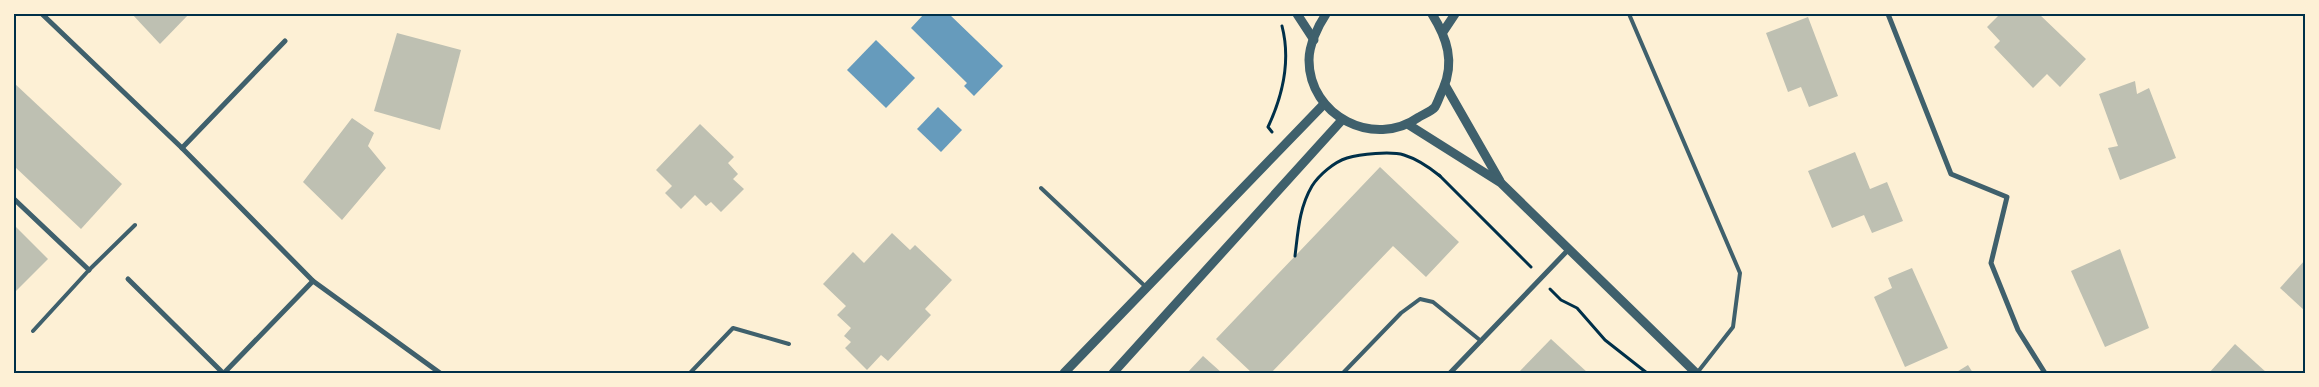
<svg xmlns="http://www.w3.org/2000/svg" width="2319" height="387" font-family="Mulish,sans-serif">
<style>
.water{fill:#669bbc}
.building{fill:#bec0b2}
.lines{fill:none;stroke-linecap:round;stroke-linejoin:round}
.path{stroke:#003049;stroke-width:3}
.service{stroke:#3f606c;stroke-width:4}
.minor{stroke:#3f606c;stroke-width:5}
.tertiary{stroke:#3f606c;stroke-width:9}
.neatline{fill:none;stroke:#003049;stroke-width:2}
</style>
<rect width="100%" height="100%" fill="#fdf0d5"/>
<!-- water -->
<g class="water">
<path d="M 924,14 L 949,14 L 1003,66 L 974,96 L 964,86 L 967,83 L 911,28 Z"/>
<path d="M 876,40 L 915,78 L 886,108 L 847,70 Z"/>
<path d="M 938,107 L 962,130 L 941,152 L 917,129 Z"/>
</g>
<!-- building -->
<g class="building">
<path d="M 132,14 L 189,14 L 160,44 Z"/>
<path d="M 2000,14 L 2039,14 L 2086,59 L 2060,87 L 2047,74 L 2033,88 L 1994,47 L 2000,41 L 1987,27 Z"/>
<path d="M 1808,17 L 1838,96 L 1809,107 L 1801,87 L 1788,92 L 1766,33 Z"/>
<path d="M 397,33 L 461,50 L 440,130 L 374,111 Z"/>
<path d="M 2135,81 L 2137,94 L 2149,88 L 2176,158 L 2120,180 L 2108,148 L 2118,146 L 2099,94 Z"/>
<path d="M 14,83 L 122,184 L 81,229 L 14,166 Z"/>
<path d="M 352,118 L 374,133 L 368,146 L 386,168 L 342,220 L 303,182 Z"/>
<path d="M 700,124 L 734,157 L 728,163 L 738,174 L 733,179 L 744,189 L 721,212 L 711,202 L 706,206 L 695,195 L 681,209 L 665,193 L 672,186 L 656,170 Z"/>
<path d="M 1855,152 L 1870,189 L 1887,182 L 1903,221 L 1872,233 L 1864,215 L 1832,228 L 1808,171 Z"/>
<path d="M 1380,167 L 1459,242 L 1426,277 L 1393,246 L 1271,373 L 1252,373 L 1216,339 Z"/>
<path d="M 14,225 L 48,259 L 14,293 Z"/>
<path d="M 892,233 L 910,250 L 915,245 L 952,280 L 925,309 L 931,315 L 888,361 L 881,355 L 867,370 L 845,348 L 851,342 L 844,336 L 851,328 L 837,315 L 846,306 L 823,284 L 853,252 L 864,263 Z"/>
<path d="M 2120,249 L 2149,328 L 2105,347 L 2071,271 Z"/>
<path d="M 2305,260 L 2305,311 L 2280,288 Z"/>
<path d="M 1912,268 L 1948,348 L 1905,367 L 1874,297 L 1892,288 L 1888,278 Z"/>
<path d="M 1551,339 L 1588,373 L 1518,373 Z"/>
<path d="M 2235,344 L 2267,373 L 2209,373 Z"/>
<path d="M 1203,356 L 1222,373 L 1187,373 Z"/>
<path d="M 1968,365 L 1973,373 L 1955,373 Z"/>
</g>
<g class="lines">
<!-- path -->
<g class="path">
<path d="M 1272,132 L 1268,127 C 1283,95 1291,61 1282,26"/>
<path d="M 1439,175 L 1531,267"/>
<path d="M 1295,256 C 1298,232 1299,208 1312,186 C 1319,175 1334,162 1347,158 C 1360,154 1391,151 1404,155 C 1417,159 1429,167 1440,176"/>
<path d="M 1550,289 L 1561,300 L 1577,308 L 1605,340 L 1647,373"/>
</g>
<!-- service -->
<g class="service">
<path d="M 1629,14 L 1740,273 L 1733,327 L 1697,373"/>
<path d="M 1041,188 L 1147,288"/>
<path d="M 33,331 L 89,270 L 135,225"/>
<path d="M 690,373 L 733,328 L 789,344"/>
<path d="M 1343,373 L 1401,313 L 1420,299 L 1433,302 L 1481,341"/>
</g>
<!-- minor -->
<g class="minor">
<path d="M 42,14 L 182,148 L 313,281 L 440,373"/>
<path d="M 1888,14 L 1951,174 L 2007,197 L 1991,263 L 2018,330 L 2045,373"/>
<path d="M 182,148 L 285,41"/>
<path d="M 14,199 L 89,270"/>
<path d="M 128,279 L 223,373"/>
<path d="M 224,373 L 313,281"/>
<path d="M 1450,373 L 1568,250"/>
</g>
<!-- tertiary -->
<g class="tertiary">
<path d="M 1297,14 L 1314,40"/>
<path d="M 1326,14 C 1318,26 1309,45 1309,60 C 1309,116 1374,149 1419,117 C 1424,114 1432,111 1435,107 C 1438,102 1440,95 1443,89 C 1455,62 1447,38 1432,14"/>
<path d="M 1443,32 L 1455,14"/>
<path d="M 1445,85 L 1500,181"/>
<path d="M 1409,125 L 1501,183 L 1696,373"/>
<path d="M 1064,373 L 1324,104"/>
<path d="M 1113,373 L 1342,120"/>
</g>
</g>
<!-- border -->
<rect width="2319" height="387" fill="none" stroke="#fdf0d5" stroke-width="30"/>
<rect x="15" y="15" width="2289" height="357" class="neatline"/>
</svg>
